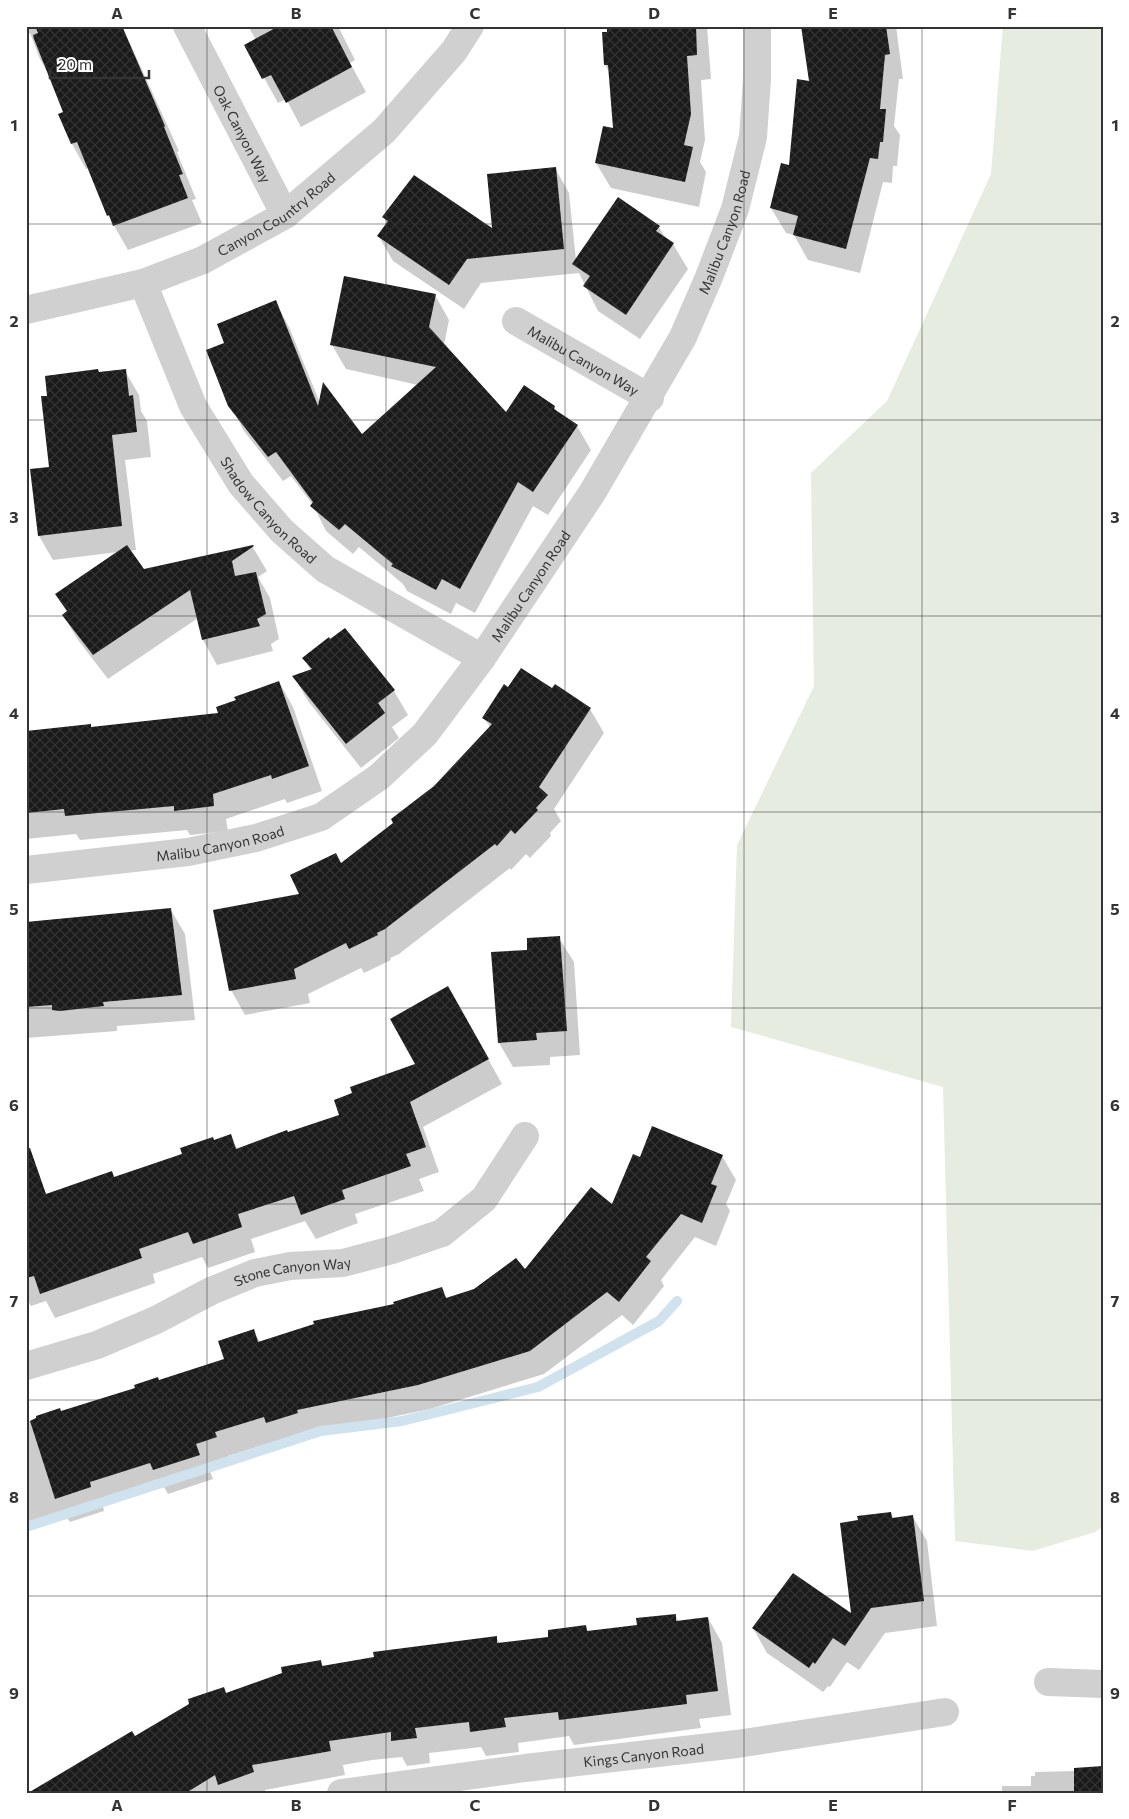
<svg xmlns="http://www.w3.org/2000/svg" width="1129" height="1819" font-family="Commissioner,sans-serif">
<style>
.grass{fill:#e6ecdf}
.shadow{fill:#0003}
.lines{fill:none;stroke-linecap:round;stroke-linejoin:round}
.stream{stroke:#cfe2ee;stroke-width:10}
.building{fill:url(#building-cross-hatch)}
.street{stroke:#d0d0d0;stroke-width:28}
.grid{fill:none;stroke:#333;stroke-width:1;stroke-opacity:0.55}
.labels{text-anchor:middle;dominant-baseline:central;stroke-width:5;stroke-linejoin:round;paint-order:stroke}
.street-label{font-size:14px;fill:#333;stroke:#fff}
.neatline{fill:none;stroke:#333;stroke-width:2}
.grid-label{font-size:16px;text-anchor:middle;font-weight:bold;fill:#333}
</style>
<defs>
<pattern id="building-cross-hatch" width="8" height="8" patternUnits="userSpaceOnUse" patternTransform="scale(1.25)"><rect width="8" height="8" fill="#1a1a1a"/><path d="M0 0l8 8M0 8l8-8" fill="none" stroke="#333"/></pattern>
</defs>
<rect width="100%" height="100%" fill="#fff"/>
<!-- grass -->
<path class="grass" d="M 1003,26 L 1103,26 L 1103,1527 L 1095,1532 L 1033,1551 L 955,1541 L 943,1087 L 731,1027 L 737,845 L 814,686 L 811,473 L 887,401 L 991,174 Z"/>
<!-- shadow -->
<g class="shadow">
<path d="M 26,26 L 122,26 L 179,151 L 177,152 L 196,199 L 192,200 L 202,223 L 128,250 L 108,215 L 88,168 L 86,169 L 72,144 L 60,115 L 64,113 L 52,79 L 40,59 L 30,33 L 26,35 Z"/>
<path d="M 248,26 L 338,26 L 355,60 L 350,63 L 366,92 L 301,127 L 286,99 L 278,103 L 246,45 L 256,40 Z"/>
<path d="M 608,26 L 707,26 L 711,79 L 701,80 L 705,140 L 700,162 L 706,172 L 699,207 L 611,188 L 596,163 L 615,130 L 610,73 L 605,65 Z"/>
<path d="M 803,26 L 896,26 L 903,79 L 899,79 L 894,126 L 900,135 L 897,166 L 893,166 L 892,183 L 883,182 L 860,273 L 808,260 L 794,235 L 786,233 L 771,208 L 790,167 L 810,82 Z"/>
<path d="M 555,168 L 569,193 L 576,260 L 659,227 L 666,239 L 673,244 L 688,269 L 640,339 L 598,311 L 579,273 L 481,283 L 464,309 L 393,261 L 379,237 L 387,224 L 384,217 L 494,231 Z"/>
<path d="M 435,295 L 449,320 L 444,345 L 507,414 L 554,407 L 559,414 L 577,426 L 591,450 L 548,515 L 533,506 L 475,613 L 456,603 L 451,614 L 407,591 L 403,584 L 359,547 L 353,554 L 326,531 L 313,505 L 291,476 L 283,481 L 244,431 L 230,405 L 226,344 L 275,302 L 289,327 L 320,403 L 362,436 L 418,385 L 346,369 L 332,345 Z"/>
<path d="M 125,371 L 139,395 L 141,411 L 147,421 L 151,457 L 125,460 L 136,550 L 130,551 L 143,571 L 252,546 L 267,571 L 258,577 L 270,598 L 279,639 L 271,644 L 273,651 L 217,665 L 203,640 L 198,618 L 108,679 L 78,640 L 63,615 L 68,612 L 57,594 L 118,552 L 53,560 L 39,536 L 50,468 L 48,397 L 99,373 Z"/>
<path d="M 304,658 L 394,691 L 408,715 L 392,727 L 399,738 L 361,768 L 308,701 L 294,677 L 311,671 Z"/>
<path d="M 279,682 L 293,707 L 322,791 L 287,803 L 285,799 L 226,819 L 228,831 L 190,835 L 187,830 L 80,840 L 76,834 L 26,839 L 26,732 L 90,725 L 92,729 L 220,714 L 237,701 Z"/>
<path d="M 509,688 L 552,690 L 590,709 L 604,733 L 554,809 L 561,821 L 550,833 L 551,836 L 530,858 L 526,854 L 511,870 L 510,868 L 399,954 L 390,958 L 391,960 L 364,973 L 361,968 L 308,994 L 310,1003 L 245,1015 L 231,990 L 301,895 L 395,823 L 435,787 L 490,727 L 484,718 Z"/>
<path d="M 171,910 L 185,934 L 195,1020 L 117,1026 L 117,1031 L 26,1038 L 26,928 Z"/>
<path d="M 559,938 L 574,962 L 580,1055 L 550,1057 L 550,1065 L 513,1067 L 499,1043 L 529,951 Z"/>
<path d="M 462,1012 L 502,1084 L 423,1127 L 439,1172 L 419,1179 L 424,1191 L 355,1214 L 358,1223 L 316,1239 L 305,1221 L 251,1239 L 255,1252 L 208,1268 L 202,1257 L 153,1274 L 155,1283 L 55,1318 L 46,1301 L 31,1306 L 26,1298 L 26,1195 L 43,1189 L 47,1195 L 112,1173 L 115,1178 L 230,1136 L 238,1150 L 340,1116 L 417,1065 Z"/>
<path d="M 722,1156 L 736,1180 L 726,1204 L 730,1211 L 716,1246 L 695,1237 L 661,1280 L 664,1286 L 633,1325 L 622,1315 L 544,1374 L 430,1409 L 310,1434 L 311,1437 L 281,1446 L 278,1441 L 228,1456 L 230,1461 L 209,1468 L 213,1479 L 168,1494 L 164,1487 L 103,1506 L 104,1511 L 70,1522 L 65,1515 L 26,1526 L 26,1422 L 60,1410 L 61,1412 L 225,1360 L 254,1331 L 260,1342 L 396,1305 L 441,1288 L 447,1299 L 525,1271 L 612,1206 L 641,1158 Z"/>
<path d="M 891,1513 L 894,1519 L 913,1517 L 927,1541 L 937,1626 L 885,1633 L 859,1670 L 847,1662 L 830,1687 L 828,1686 L 823,1692 L 767,1653 L 753,1628 L 853,1616 Z"/>
<path d="M 675,1615 L 679,1622 L 708,1618 L 722,1643 L 731,1715 L 699,1719 L 701,1728 L 574,1745 L 569,1736 L 518,1743 L 519,1752 L 486,1756 L 481,1747 L 429,1753 L 430,1763 L 407,1766 L 402,1757 L 372,1760 L 343,1765 L 345,1775 L 265,1790 L 266,1793 L 30,1793 L 134,1738 L 227,1694 L 320,1661 L 324,1667 L 496,1637 L 500,1644 L 550,1638 L 585,1626 L 589,1632 L 638,1626 Z"/>
<path d="M 1075,1771 L 1103,1793 L 1002,1793 L 1002,1786 L 1031,1786 L 1031,1776 L 1035,1776 L 1035,1772 Z"/>
</g>
<g class="lines">
<!-- stream -->
<path class="stream" d="M 26,1527 L 321,1431 L 402,1421 L 538,1387 L 659,1321 L 677,1301"/>
</g>
<!-- building -->
<g class="building">
<path d="M 35,26 L 122,26 L 165,126 L 164,127 L 183,174 L 179,175 L 188,198 L 113,226 L 109,215 L 107,216 L 77,142 L 71,144 L 58,114 L 63,112 L 34,39 L 33,35 L 38,33 Z"/>
<path d="M 279,26 L 331,26 L 352,67 L 286,103 L 271,75 L 262,79 L 244,45 Z"/>
<path d="M 607,26 L 696,26 L 697,55 L 687,56 L 691,114 L 684,145 L 693,147 L 685,182 L 595,163 L 603,126 L 613,128 L 608,65 L 604,65 L 602,32 L 607,32 Z"/>
<path d="M 801,26 L 886,26 L 890,54 L 885,55 L 880,109 L 886,109 L 883,142 L 880,142 L 878,159 L 870,158 L 846,249 L 793,235 L 798,216 L 770,208 L 781,163 L 789,165 L 797,79 L 809,81 Z"/>
<path d="M 556,167 L 564,249 L 467,259 L 449,285 L 377,236 L 388,221 L 382,217 L 414,175 L 492,228 L 487,174 Z"/>
<path d="M 618,197 L 660,226 L 656,231 L 674,243 L 626,315 L 583,286 L 590,276 L 572,264 Z"/>
<path d="M 344,276 L 436,294 L 429,327 L 506,412 L 524,385 L 555,406 L 554,409 L 578,425 L 533,492 L 518,482 L 460,589 L 442,579 L 436,590 L 391,566 L 393,564 L 345,524 L 339,530 L 310,506 L 313,502 L 276,452 L 268,457 L 228,406 L 206,350 L 224,343 L 217,324 L 276,300 L 318,406 L 323,382 L 362,434 L 436,367 L 330,345 Z"/>
<path d="M 98,369 L 99,372 L 126,369 L 129,396 L 133,395 L 137,432 L 112,435 L 122,526 L 38,536 L 30,469 L 49,467 L 41,396 L 47,396 L 45,376 Z"/>
<path d="M 127,545 L 144,569 L 253,545 L 254,546 L 232,561 L 235,576 L 256,572 L 266,614 L 257,619 L 260,626 L 202,640 L 190,590 L 93,655 L 62,615 L 67,611 L 55,594 Z"/>
<path d="M 345,628 L 395,690 L 378,703 L 385,713 L 346,744 L 292,676 L 312,669 L 302,658 L 329,637 L 330,639 Z"/>
<path d="M 521,668 L 552,688 L 555,684 L 591,708 L 539,787 L 548,795 L 536,808 L 538,810 L 515,834 L 511,830 L 497,846 L 495,844 L 385,929 L 377,933 L 378,935 L 349,949 L 346,943 L 294,969 L 296,979 L 229,991 L 213,910 L 299,894 L 290,875 L 336,853 L 341,863 L 393,823 L 391,819 L 434,786 L 492,724 L 482,718 L 504,684 L 508,687 Z"/>
<path d="M 279,681 L 309,766 L 272,779 L 271,775 L 213,794 L 214,806 L 174,811 L 174,806 L 65,816 L 64,809 L 26,813 L 26,731 L 91,724 L 91,727 L 218,713 L 216,707 L 236,700 L 234,697 Z"/>
<path d="M 171,908 L 182,995 L 103,1002 L 104,1006 L 60,1011 L 52,1010 L 52,1005 L 26,1007 L 26,922 Z"/>
<path d="M 560,936 L 567,1031 L 536,1033 L 537,1040 L 498,1043 L 491,952 L 527,950 L 527,938 Z"/>
<path d="M 448,986 L 489,1059 L 410,1102 L 426,1147 L 406,1154 L 411,1166 L 342,1190 L 345,1199 L 301,1215 L 294,1196 L 238,1214 L 242,1227 L 193,1244 L 188,1232 L 139,1249 L 142,1258 L 40,1294 L 34,1276 L 26,1278 L 26,1149 L 30,1148 L 46,1194 L 112,1171 L 114,1177 L 182,1154 L 180,1148 L 213,1137 L 214,1140 L 231,1134 L 236,1149 L 287,1130 L 288,1132 L 339,1115 L 334,1100 L 352,1093 L 350,1087 L 415,1064 L 390,1019 Z"/>
<path d="M 652,1126 L 723,1155 L 711,1184 L 717,1186 L 702,1223 L 681,1214 L 646,1257 L 651,1261 L 619,1302 L 607,1292 L 530,1351 L 418,1385 L 297,1410 L 298,1413 L 266,1423 L 264,1417 L 215,1432 L 217,1437 L 196,1444 L 200,1455 L 153,1470 L 150,1463 L 90,1482 L 91,1487 L 55,1499 L 30,1421 L 36,1418 L 36,1416 L 60,1408 L 61,1411 L 135,1388 L 134,1385 L 158,1377 L 159,1380 L 224,1359 L 218,1341 L 254,1329 L 258,1342 L 314,1324 L 313,1321 L 394,1304 L 393,1302 L 442,1287 L 446,1298 L 474,1289 L 516,1258 L 525,1269 L 591,1187 L 612,1204 L 633,1154 L 640,1157 Z"/>
<path d="M 891,1512 L 892,1518 L 913,1515 L 924,1601 L 871,1608 L 845,1646 L 833,1638 L 815,1664 L 813,1662 L 809,1668 L 752,1628 L 793,1573 L 851,1613 L 840,1523 L 858,1520 L 857,1516 Z"/>
<path d="M 676,1614 L 676,1621 L 708,1617 L 718,1691 L 686,1695 L 687,1704 L 559,1720 L 558,1712 L 504,1718 L 506,1727 L 470,1732 L 469,1722 L 415,1728 L 417,1738 L 391,1741 L 391,1732 L 329,1741 L 331,1751 L 252,1765 L 254,1772 L 218,1785 L 215,1775 L 186,1793 L 28,1793 L 132,1731 L 135,1736 L 189,1704 L 188,1699 L 224,1687 L 226,1693 L 282,1673 L 281,1667 L 321,1660 L 322,1666 L 374,1657 L 373,1652 L 497,1636 L 497,1643 L 548,1637 L 548,1630 L 586,1625 L 587,1631 L 637,1625 L 636,1618 Z"/>
<path d="M 1103,1766 L 1103,1793 L 1074,1793 L 1074,1768 Z"/>
</g>
<g class="lines">
<!-- street -->
<g class="street">
<path id="s1" d="M 187,26 L 285,215"/>
<path id="s2" d="M 143,283 L 193,406 L 241,484 L 282,531 L 325,569 L 482,658"/>
<path id="s3" d="M 26,310 L 143,283 L 203,260 L 285,215 L 384,131 L 454,51 L 470,26"/>
<path id="s4" d="M 516,321 L 650,398"/>
<path id="s5" d="M 26,870 L 188,852 L 256,838 L 321,817 L 379,777 L 425,734 L 482,658 L 592,493 L 683,337 L 709,277 L 735,209 L 753,137 L 757,79 L 757,26"/>
<path id="s6" d="M 26,1366 L 97,1345 L 156,1320 L 211,1291 L 255,1273 L 290,1266 L 343,1263 L 392,1250 L 442,1233 L 484,1199 L 525,1136"/>
<path d="M 1048,1682 L 1103,1684"/>
<path id="s7" d="M 341,1793 L 525,1768 L 737,1744 L 945,1712"/>
</g>
</g>
<!-- grid -->
<path class="grid" d="M 207,26 L 207,1793M 386,26 L 386,1793M 565,26 L 565,1793M 744,26 L 744,1793M 922,26 L 922,1793M 26,224 L 1103,224M 26,420 L 1103,420M 26,616 L 1103,616M 26,812 L 1103,812M 26,1008 L 1103,1008M 26,1204 L 1103,1204M 26,1400 L 1103,1400M 26,1596 L 1103,1596"/>
<g class="labels">
<!-- street labels -->
<g class="street-label">
<text stroke="none"><textPath href="#s1" startOffset="121">Oak Canyon Way</textPath></text>
<text stroke="none"><textPath href="#s3" startOffset="271">Canyon Country Road</textPath></text>
<text stroke="none"><textPath href="#s5" startOffset="1021">Malibu Canyon Road</textPath></text>
<text stroke="none"><textPath href="#s4" startOffset="78">Malibu Canyon Way</textPath></text>
<text stroke="none"><textPath href="#s2" startOffset="262">Shadow Canyon Road</textPath></text>
<text stroke="none"><textPath href="#s5" startOffset="616">Malibu Canyon Road</textPath></text>
<text stroke="none"><textPath href="#s5" startOffset="196">Malibu Canyon Road</textPath></text>
<text stroke="none"><textPath href="#s6" startOffset="285">Stone Canyon Way</textPath></text>
<text stroke="none"><textPath href="#s7" startOffset="305">Kings Canyon Road</textPath></text>
</g>
</g>
<!-- border -->
<rect width="1129" height="1819" fill="none" stroke="#ffffff" stroke-width="55"/>
<!-- scale -->
<path d="M50 70v8h99v-8" fill="none" stroke="#333333" stroke-width="2.5"/>
<text x="58" y="70" font-size="15" fill="#333333" stroke="#ffffff" stroke-width="4" paint-order="stroke">20 m</text>
<rect x="28" y="28" width="1074" height="1764" class="neatline"/>
<g class="grid-label">
<text x="117" y="19">A</text>
<text x="296" y="19">B</text>
<text x="475" y="19">C</text>
<text x="654" y="19">D</text>
<text x="833" y="19">E</text>
<text x="1012" y="19">F</text>
<text x="14" y="131">1</text>
<text x="1115" y="131">1</text>
<text x="14" y="327">2</text>
<text x="1115" y="327">2</text>
<text x="14" y="523">3</text>
<text x="1115" y="523">3</text>
<text x="14" y="719">4</text>
<text x="1115" y="719">4</text>
<text x="14" y="915">5</text>
<text x="1115" y="915">5</text>
<text x="14" y="1111">6</text>
<text x="1115" y="1111">6</text>
<text x="14" y="1307">7</text>
<text x="1115" y="1307">7</text>
<text x="14" y="1503">8</text>
<text x="1115" y="1503">8</text>
<text x="14" y="1699">9</text>
<text x="1115" y="1699">9</text>
<text x="117" y="1811">A</text>
<text x="296" y="1811">B</text>
<text x="475" y="1811">C</text>
<text x="654" y="1811">D</text>
<text x="833" y="1811">E</text>
<text x="1012" y="1811">F</text>
</g>
</svg>
